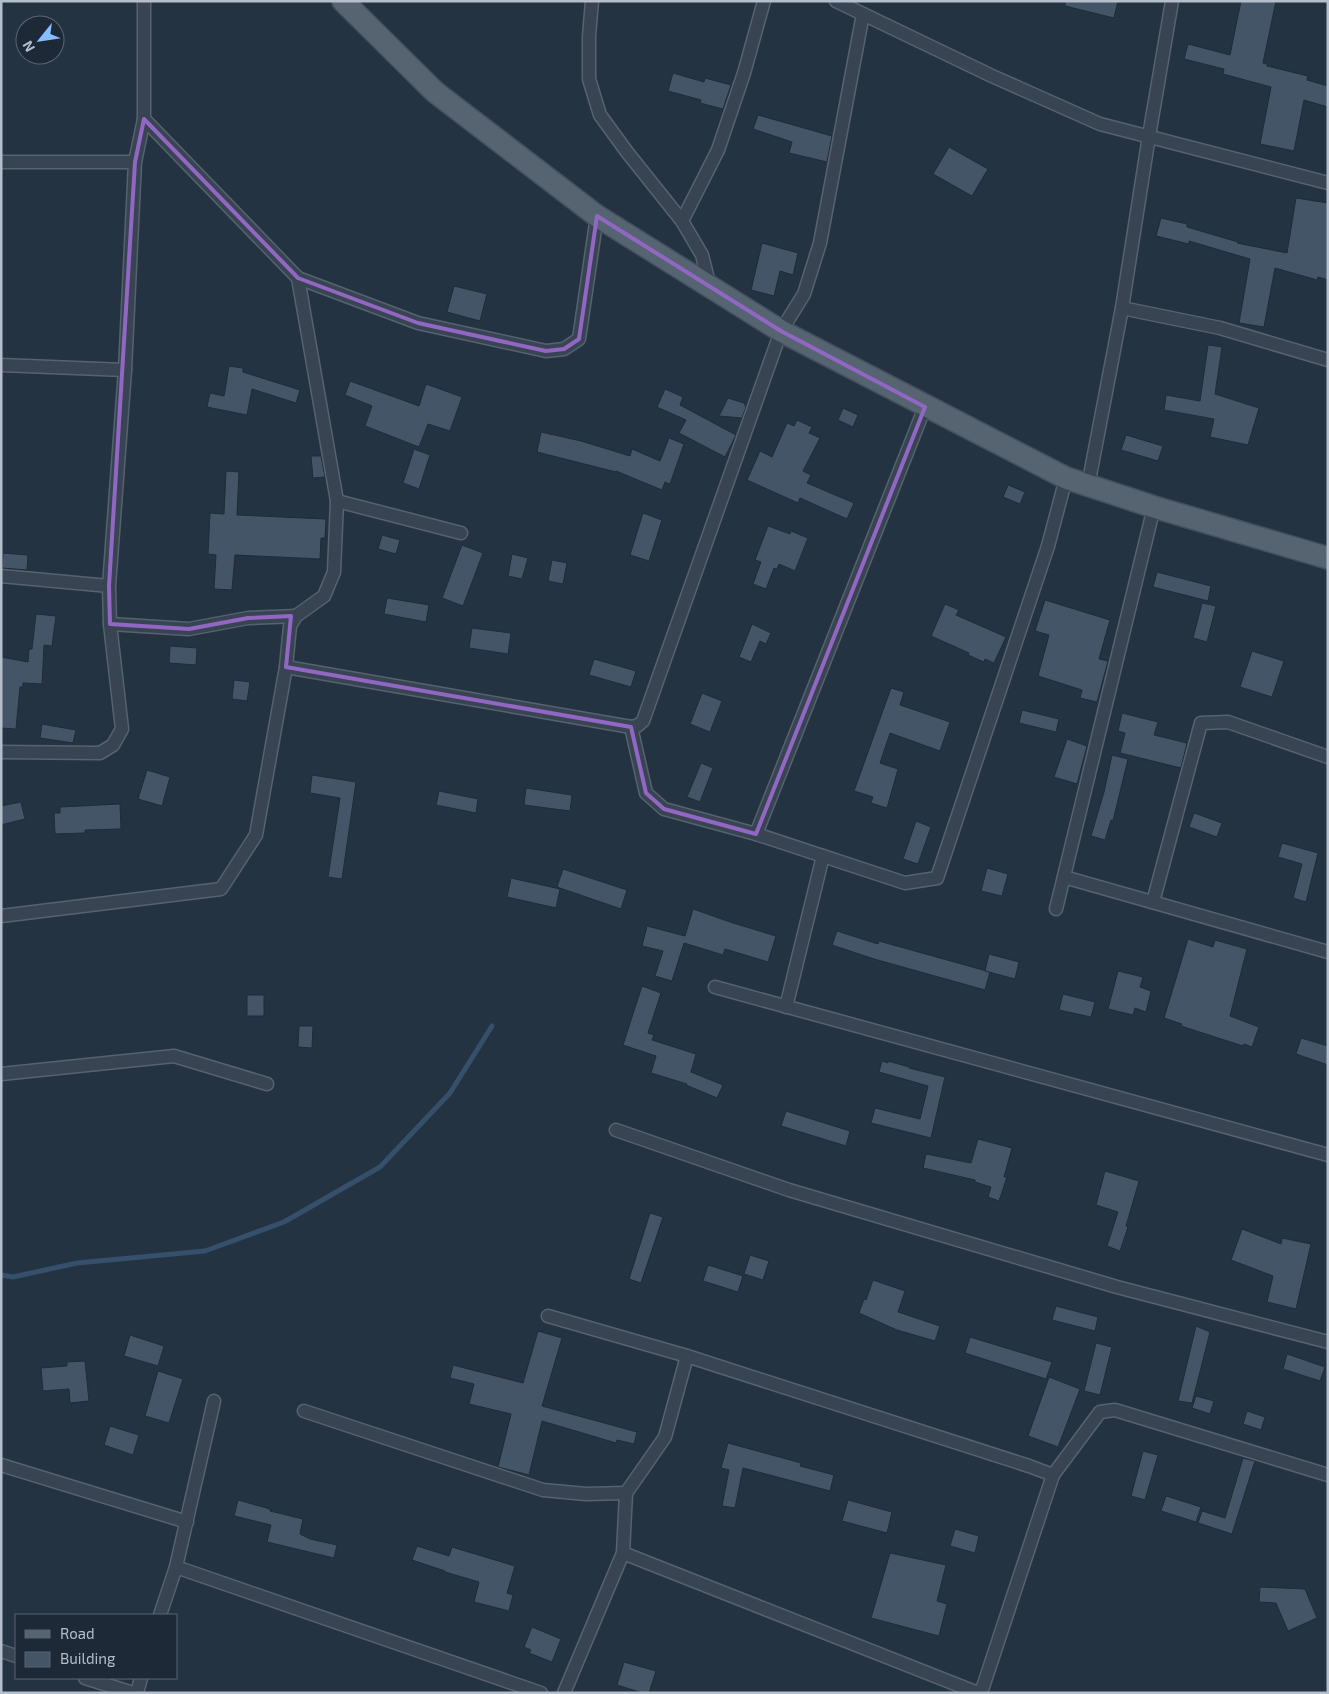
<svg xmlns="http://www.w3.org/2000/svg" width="1329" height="1694" font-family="'Exo 2',sans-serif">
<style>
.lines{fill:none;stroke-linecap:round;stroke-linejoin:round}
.stream{stroke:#364f6b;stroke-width:5}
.building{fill:#445567;stroke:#1f2b39}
.street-casing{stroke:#56626f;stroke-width:15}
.primary-casing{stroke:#45505e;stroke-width:24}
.street{stroke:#384452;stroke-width:12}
.primary{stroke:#566472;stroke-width:21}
.marked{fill:none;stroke:#9267c4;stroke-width:4;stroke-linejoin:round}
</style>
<rect width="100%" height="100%" fill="#243342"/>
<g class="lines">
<!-- stream -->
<path class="stream" d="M 1,1275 L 13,1277 L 77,1263 L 205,1251 L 284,1222 L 380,1167 L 450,1093 L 492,1026"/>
</g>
<!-- building -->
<g class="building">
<path d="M 1065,1 L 1118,1 L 1114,18 L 1065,6 Z"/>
<path d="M 1241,1 L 1276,1 L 1263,63 L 1267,64 L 1267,66 L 1308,76 L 1307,80 L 1328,86 L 1328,107 L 1304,100 L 1294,151 L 1260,144 L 1271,87 L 1223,74 L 1224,69 L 1184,59 L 1188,44 L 1230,55 Z"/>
<path d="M 673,73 L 704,82 L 705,78 L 731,85 L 723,109 L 700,103 L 701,100 L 668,91 Z"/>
<path d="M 758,115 L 832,136 L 827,162 L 789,153 L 792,142 L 753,129 Z"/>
<path d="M 949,147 L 988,169 L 972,196 L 933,174 Z"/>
<path d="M 1296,198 L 1328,203 L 1328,280 L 1318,277 L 1317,280 L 1275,268 L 1264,327 L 1239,323 L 1250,259 L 1189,241 L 1189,244 L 1156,236 L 1161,218 L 1187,224 L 1187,227 L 1238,242 L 1237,243 L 1287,253 Z"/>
<path d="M 762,243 L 798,253 L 793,275 L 780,271 L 774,296 L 751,290 Z"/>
<path d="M 454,286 L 487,294 L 480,321 L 447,312 Z"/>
<path d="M 1208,345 L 1222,347 L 1215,394 L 1259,408 L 1248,445 L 1210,437 L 1214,419 L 1164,410 L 1166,395 L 1200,401 Z"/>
<path d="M 229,366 L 243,368 L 243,372 L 300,390 L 296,403 L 252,389 L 247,415 L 207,407 L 210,393 L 224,396 Z"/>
<path d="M 350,381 L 419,406 L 426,384 L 462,397 L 450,431 L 428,424 L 419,447 L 365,426 L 372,406 L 345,395 Z"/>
<path d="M 665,389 L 683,397 L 680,405 L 736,435 L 725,457 L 679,433 L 686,420 L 657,407 Z"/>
<path d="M 728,398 L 744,403 L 746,407 L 742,418 L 719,416 Z"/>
<path d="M 843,408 L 858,415 L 853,427 L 838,420 Z"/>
<path d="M 797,420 L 812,427 L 809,433 L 820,438 L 803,471 L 811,475 L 807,483 L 854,503 L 847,519 L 800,498 L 798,503 L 747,480 L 760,451 L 772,457 L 787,423 L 794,426 Z"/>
<path d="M 541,432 L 581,441 L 630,456 L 632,449 L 660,461 L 669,438 L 684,444 L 670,484 L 665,482 L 662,490 L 616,471 L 616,472 L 537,452 Z"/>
<path d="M 1126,435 L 1163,446 L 1158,461 L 1121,450 Z"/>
<path d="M 414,449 L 430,455 L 419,489 L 403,483 Z"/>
<path d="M 311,456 L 321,456 L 325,477 L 313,478 Z"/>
<path d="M 226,471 L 239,472 L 237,515 L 326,519 L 325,538 L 321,538 L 320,559 L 235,555 L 232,590 L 214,589 L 216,555 L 208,554 L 210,513 L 224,514 Z"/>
<path d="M 1008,485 L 1025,492 L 1020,504 L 1003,497 Z"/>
<path d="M 643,513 L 662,520 L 649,561 L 630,555 Z"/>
<path d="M 768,526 L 790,534 L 791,531 L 808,538 L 795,571 L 779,564 L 777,569 L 774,568 L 766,589 L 753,584 L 761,562 L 755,560 Z"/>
<path d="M 382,535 L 400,540 L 396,554 L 378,549 Z"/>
<path d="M 462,545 L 483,553 L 463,606 L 442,598 Z"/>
<path d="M 3,553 L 28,555 L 27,570 L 2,568 Z"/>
<path d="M 512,554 L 528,558 L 522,579 L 508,576 Z"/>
<path d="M 552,560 L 567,563 L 563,584 L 548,581 Z"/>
<path d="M 1157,572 L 1211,586 L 1208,601 L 1153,587 Z"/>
<path d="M 387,598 L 429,605 L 426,622 L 384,614 Z"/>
<path d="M 1045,600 L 1110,620 L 1099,659 L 1108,661 L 1097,702 L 1080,698 L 1082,690 L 1038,676 L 1049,635 L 1035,631 Z"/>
<path d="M 1202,603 L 1216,606 L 1207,642 L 1193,638 Z"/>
<path d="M 945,604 L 959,610 L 956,615 L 1006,637 L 994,663 L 985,659 L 984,662 L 968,655 L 969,653 L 931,636 Z"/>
<path d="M 36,614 L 56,616 L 52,646 L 44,645 L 42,684 L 23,683 L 23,687 L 20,687 L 16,729 L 1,728 L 1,657 L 28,662 L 29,649 L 32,649 Z"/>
<path d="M 752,624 L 771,633 L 766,644 L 760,641 L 751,662 L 739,657 Z"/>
<path d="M 472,628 L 511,633 L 508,654 L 469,648 Z"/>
<path d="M 170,646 L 197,648 L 196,665 L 169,663 Z"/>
<path d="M 1252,651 L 1284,661 L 1272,697 L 1240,687 Z"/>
<path d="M 594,659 L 636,671 L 631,687 L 589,675 Z"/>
<path d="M 234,680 L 250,682 L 247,701 L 232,699 Z"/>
<path d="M 891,688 L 904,692 L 900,705 L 950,722 L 940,751 L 890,733 L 880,763 L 898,769 L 887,808 L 871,803 L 873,797 L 854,791 Z"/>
<path d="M 702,693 L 722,701 L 710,732 L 690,724 Z"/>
<path d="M 1022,710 L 1059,719 L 1056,732 L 1019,723 Z"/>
<path d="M 1122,713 L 1158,722 L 1154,735 L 1187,743 L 1181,768 L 1120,753 L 1125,733 L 1118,731 Z"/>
<path d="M 42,724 L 76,730 L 73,743 L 40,738 Z"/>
<path d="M 1067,739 L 1087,746 L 1077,784 L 1054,777 Z"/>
<path d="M 1112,755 L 1128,759 L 1113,821 L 1111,820 L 1105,840 L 1091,836 L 1104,792 Z"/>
<path d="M 701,763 L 713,768 L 700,802 L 687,797 Z"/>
<path d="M 147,770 L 170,777 L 162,806 L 138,799 Z"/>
<path d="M 312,775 L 356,782 L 342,879 L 328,877 L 340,798 L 310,793 Z"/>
<path d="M 526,788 L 572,795 L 570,811 L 524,805 Z"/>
<path d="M 439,791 L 478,799 L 476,813 L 436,805 Z"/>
<path d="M 21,802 L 25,819 L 1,825 L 1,806 Z"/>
<path d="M 120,804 L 121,829 L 85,830 L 85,833 L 55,834 L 54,813 L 60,813 L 60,807 Z"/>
<path d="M 1194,813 L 1222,823 L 1217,837 L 1189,827 Z"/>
<path d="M 916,821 L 931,827 L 918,864 L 903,859 Z"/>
<path d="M 1282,843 L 1318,853 L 1306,902 L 1293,898 L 1302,864 L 1278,857 Z"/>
<path d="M 987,868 L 1008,874 L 1002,896 L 981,891 Z"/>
<path d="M 563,869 L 627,890 L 621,909 L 557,887 Z"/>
<path d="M 511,878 L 560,889 L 556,908 L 507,897 Z"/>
<path d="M 693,909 L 733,923 L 776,936 L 768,962 L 725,949 L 723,955 L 684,943 L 672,981 L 655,976 L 663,951 L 642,946 L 647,926 L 685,936 Z"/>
<path d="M 837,931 L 878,944 L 879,941 L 990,972 L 985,990 L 874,959 L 832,945 Z"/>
<path d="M 1188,939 L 1213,947 L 1215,940 L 1247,949 L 1230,1016 L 1259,1027 L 1252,1047 L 1244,1044 L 1243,1046 L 1181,1026 L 1182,1024 L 1164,1018 Z"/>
<path d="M 989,954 L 1019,962 L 1015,979 L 985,971 Z"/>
<path d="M 1118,971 L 1143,977 L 1140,987 L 1151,991 L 1146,1012 L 1135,1008 L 1133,1015 L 1108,1009 Z"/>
<path d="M 642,986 L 661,993 L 648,1033 L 654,1035 L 652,1040 L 696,1054 L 691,1072 L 723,1085 L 717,1098 L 686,1085 L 687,1084 L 651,1073 L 656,1056 L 623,1045 Z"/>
<path d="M 1063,994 L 1095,1002 L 1091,1017 L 1059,1010 Z"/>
<rect x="247" y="995" width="17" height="21"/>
<path d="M 299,1026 L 313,1026 L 312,1048 L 298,1047 Z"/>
<path d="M 1301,1038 L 1328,1046 L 1328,1065 L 1296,1054 Z"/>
<path d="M 882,1061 L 888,1063 L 888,1061 L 909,1067 L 909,1068 L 945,1077 L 931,1138 L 871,1123 L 875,1108 L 920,1119 L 928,1086 L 879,1072 Z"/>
<path d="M 786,1111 L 850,1131 L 846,1146 L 781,1126 Z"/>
<path d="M 978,1139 L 1012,1148 L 1004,1177 L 1007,1177 L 999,1201 L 988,1197 L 991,1187 L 975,1182 L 975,1180 L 923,1168 L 926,1154 L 971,1163 Z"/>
<path d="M 1105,1171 L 1139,1181 L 1126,1226 L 1128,1227 L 1120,1251 L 1107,1246 L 1118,1212 L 1096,1205 Z"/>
<path d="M 650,1213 L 663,1217 L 641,1283 L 629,1279 Z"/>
<path d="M 1242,1229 L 1281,1244 L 1282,1238 L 1311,1244 L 1296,1309 L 1267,1302 L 1273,1276 L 1231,1260 Z"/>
<path d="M 750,1255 L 769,1261 L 763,1280 L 744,1274 Z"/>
<path d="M 708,1265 L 743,1276 L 738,1292 L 703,1281 Z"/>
<path d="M 873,1280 L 905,1291 L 898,1312 L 940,1326 L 935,1341 L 897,1330 L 859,1313 L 864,1299 L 866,1300 Z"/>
<path d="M 1056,1306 L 1098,1317 L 1095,1331 L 1052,1320 Z"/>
<path d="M 1196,1326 L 1210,1332 L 1192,1403 L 1178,1401 Z"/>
<path d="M 538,1331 L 562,1338 L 542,1406 L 637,1432 L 634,1444 L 617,1440 L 616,1443 L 542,1421 L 529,1475 L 498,1467 L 511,1414 L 469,1404 L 474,1384 L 450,1378 L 453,1365 L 523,1383 Z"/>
<path d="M 130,1335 L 164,1346 L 158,1366 L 124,1356 Z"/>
<path d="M 970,1337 L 1052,1362 L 1046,1379 L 965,1353 Z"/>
<path d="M 1096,1343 L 1112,1347 L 1100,1395 L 1084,1391 Z"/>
<path d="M 1287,1354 L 1325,1367 L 1320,1381 L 1283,1369 Z"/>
<path d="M 85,1361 L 89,1401 L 70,1403 L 69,1389 L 43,1391 L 41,1368 L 67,1366 L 67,1362 Z"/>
<path d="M 158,1371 L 183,1379 L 169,1423 L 145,1416 Z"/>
<path d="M 1049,1377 L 1080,1389 L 1058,1447 L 1028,1436 Z"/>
<path d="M 1196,1396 L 1214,1401 L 1210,1414 L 1192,1408 Z"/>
<path d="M 1247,1411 L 1265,1417 L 1261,1430 L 1243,1424 Z"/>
<path d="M 110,1426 L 139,1435 L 133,1455 L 104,1445 Z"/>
<path d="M 728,1443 L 801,1463 L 800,1466 L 834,1475 L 830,1491 L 743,1468 L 735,1508 L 722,1506 L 729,1470 L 721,1468 Z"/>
<path d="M 1143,1451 L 1158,1455 L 1145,1500 L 1131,1496 Z"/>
<path d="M 1243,1458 L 1255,1461 L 1232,1534 L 1198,1523 L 1202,1511 L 1225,1518 Z"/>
<path d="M 1166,1496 L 1201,1507 L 1196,1522 L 1161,1511 Z"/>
<path d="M 238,1500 L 270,1509 L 270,1511 L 303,1519 L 300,1534 L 310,1539 L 337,1545 L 334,1558 L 267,1542 L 271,1525 L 234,1516 Z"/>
<path d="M 848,1500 L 892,1512 L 887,1533 L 842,1521 Z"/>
<path d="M 955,1529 L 979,1536 L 975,1553 L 950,1546 Z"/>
<path d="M 417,1546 L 449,1556 L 452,1547 L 515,1566 L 507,1593 L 513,1595 L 509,1611 L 474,1602 L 479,1582 L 445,1572 L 445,1571 L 412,1560 Z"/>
<path d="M 890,1553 L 946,1565 L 937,1601 L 947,1604 L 939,1636 L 871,1618 Z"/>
<path d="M 1260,1587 L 1305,1589 L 1317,1618 L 1288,1631 L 1276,1603 L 1259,1602 Z"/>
<path d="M 532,1627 L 561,1639 L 552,1662 L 529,1653 L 531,1650 L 524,1647 Z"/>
<path d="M 624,1662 L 656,1671 L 649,1693 L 643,1693 L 617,1685 Z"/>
</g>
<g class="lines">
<!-- street casing -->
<g class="street-casing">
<g id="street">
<path d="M 592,1 L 589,36 L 589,79 L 600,115 L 627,152 L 682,221 L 702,255 L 710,287"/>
<path d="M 836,1 L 992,76 L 1100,124 L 1328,183"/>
<path d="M 144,119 L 298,278 L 418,323 L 546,351 L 564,349 L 579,339 L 597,216"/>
<path d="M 1,162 L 135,162"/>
<path d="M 682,221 L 718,150 L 744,73 L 764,1"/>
<path d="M 1122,308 L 1220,328 L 1328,360"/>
<path d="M 1,365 L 125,370"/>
<path d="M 1088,486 L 1122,308 L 1149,136 L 1172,1"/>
<path d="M 337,501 L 461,533"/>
<path d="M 1,576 L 109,586"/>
<path d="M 110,624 L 189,629 L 248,618 L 296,616"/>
<path d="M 286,667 L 631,727 L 637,726 L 643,721 L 781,331 L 804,294 L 820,243 L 863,14"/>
<path d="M 631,727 L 646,793 L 664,809 L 756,834 L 905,883 L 937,878 L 1048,546 L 1066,478"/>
<path d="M 1,752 L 100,753 L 113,745 L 122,729 L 110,624 L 109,586 L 125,370 L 135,162 L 144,119 L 144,1"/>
<path d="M 756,834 L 925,407"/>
<path d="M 1064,877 L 1328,952"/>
<path d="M 1153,902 L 1201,723 L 1228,722 L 1328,757"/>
<path d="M 1056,909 L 1154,507"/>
<path d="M 1,916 L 221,889 L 256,835 L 286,667 L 290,626 L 296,616 L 324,596 L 334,572 L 337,501 L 298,278"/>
<path d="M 715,987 L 1328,1155"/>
<path d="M 786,1007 L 823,856"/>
<path d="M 1,1074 L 174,1056 L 267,1084"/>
<path d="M 616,1130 L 789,1190 L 1117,1287 L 1328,1342"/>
<path d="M 548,1316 L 687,1356 L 1029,1466 L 1053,1475"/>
<path d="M 304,1411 L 543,1490 L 586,1494 L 626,1493"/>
<path d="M 1,1465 L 187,1522"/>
<path d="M 623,1553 L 978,1693"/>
<path d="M 176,1567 L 541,1693"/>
<path d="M 160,1615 L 176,1567 L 214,1401"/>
<path d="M 1,1651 L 16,1656"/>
<path d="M 85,1678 L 133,1693"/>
<path d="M 137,1693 L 141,1678"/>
<path d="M 564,1693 L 623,1553 L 626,1493 L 665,1437 L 687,1356"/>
<path d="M 981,1693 L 1053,1475 L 1100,1412 L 1115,1410 L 1328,1475"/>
</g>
</g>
<!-- primary casing -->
<g class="primary-casing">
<path id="primary" d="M 343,1 L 435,92 L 597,216 L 781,331 L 1066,478 L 1154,507 L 1328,558"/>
</g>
<!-- street -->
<use href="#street" class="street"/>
<!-- primary -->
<use href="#primary" class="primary"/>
</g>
<!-- marked area -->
<path class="marked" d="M 144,119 L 298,278 L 418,323 L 546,351 L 564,349 L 579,339 L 597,216 L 781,331 L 925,407 L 756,834 L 664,809 L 646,793 L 631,727 L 286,667 L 291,616 L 248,618 L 189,629 L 110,624 L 109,586 L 135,162 Z"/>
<!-- border -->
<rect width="1329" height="1694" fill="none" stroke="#b5bfcc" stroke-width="5"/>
<!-- legend -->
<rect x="15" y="1614" width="162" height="65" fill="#1d2937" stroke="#5a6573"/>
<rect x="25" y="1630" width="25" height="8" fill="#566472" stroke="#5a6573"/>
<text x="60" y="1639" font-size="15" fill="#b5bfcc">Road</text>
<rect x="25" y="1652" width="25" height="15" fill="#445567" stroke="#5a6573"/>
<text x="60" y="1664" font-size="15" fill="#b5bfcc">Building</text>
<!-- north arrow -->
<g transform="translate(40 40) rotate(240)"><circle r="24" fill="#1d2937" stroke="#5a6573"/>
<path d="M0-4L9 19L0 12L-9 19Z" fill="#87bdff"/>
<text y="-8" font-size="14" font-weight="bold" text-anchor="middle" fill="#b5bfcc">N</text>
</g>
</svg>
